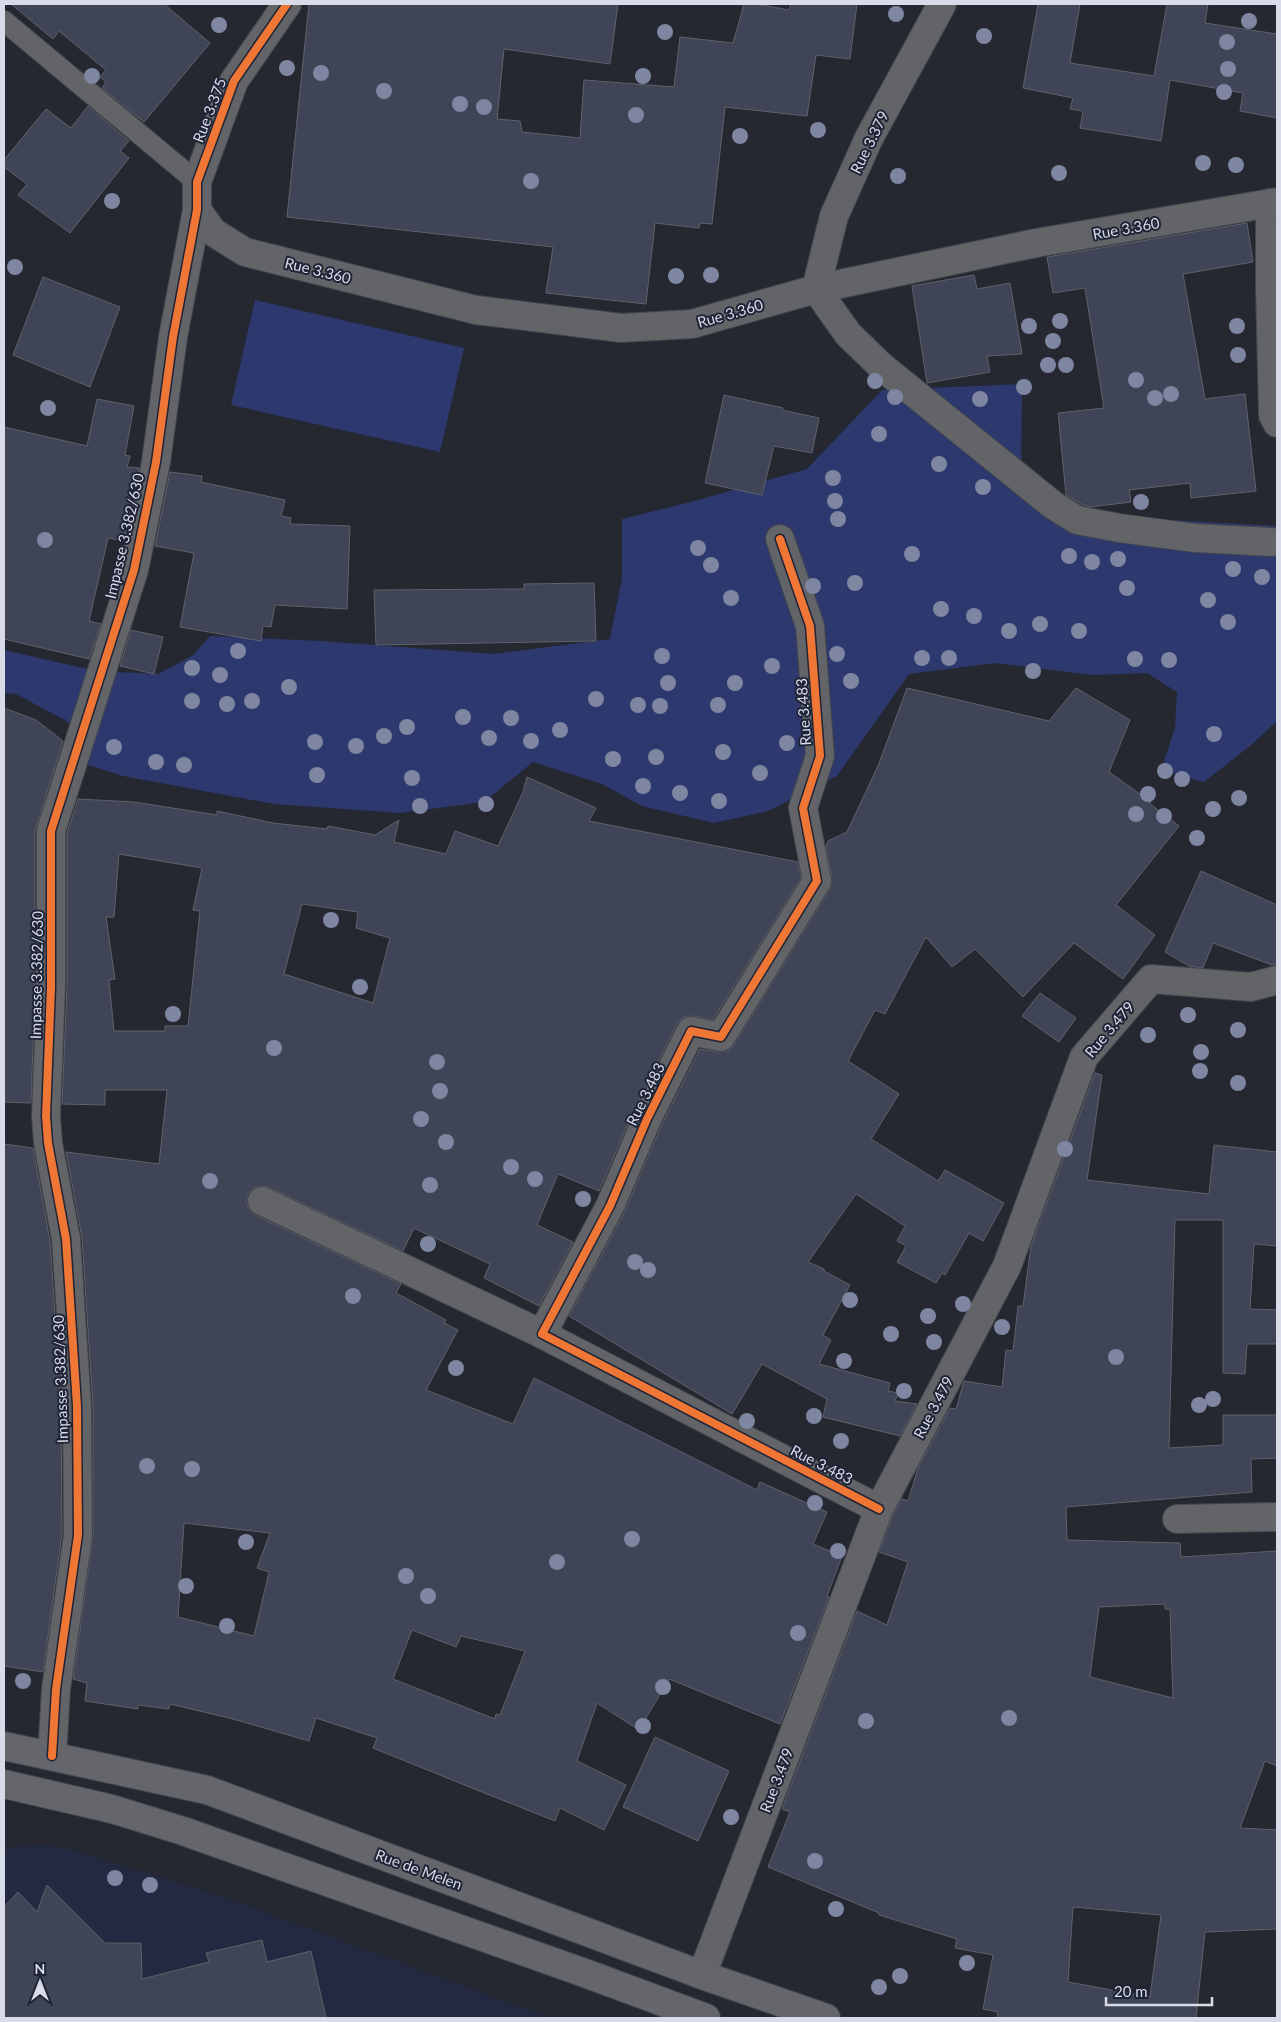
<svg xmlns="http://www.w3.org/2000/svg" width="1281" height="2022" font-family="Lato,sans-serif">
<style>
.built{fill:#222940}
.green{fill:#2d386e}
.building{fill:#3f4456;stroke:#5f626a;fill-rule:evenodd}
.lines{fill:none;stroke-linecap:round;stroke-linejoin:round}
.lane-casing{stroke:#42464e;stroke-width:22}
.street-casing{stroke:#42464e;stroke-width:30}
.secondary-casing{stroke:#42464e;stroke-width:30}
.lane{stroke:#626467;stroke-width:20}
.street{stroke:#626467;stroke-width:28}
.secondary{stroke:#65666c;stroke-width:28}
.cycleway-casing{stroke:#1f2437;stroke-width:11}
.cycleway{stroke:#f07635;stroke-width:8}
.tree{fill:#7e86a2}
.labels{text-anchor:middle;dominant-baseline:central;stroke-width:4;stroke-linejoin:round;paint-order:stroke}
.street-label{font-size:15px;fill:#d8dce9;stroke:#1f2437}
</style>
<rect width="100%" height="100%" fill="#252831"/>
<!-- built -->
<path class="built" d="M 43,1844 L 77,1851 L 232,1900 L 550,2018 L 4,2018 L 4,1851 L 24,1845 Z"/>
<!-- green -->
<g class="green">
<path d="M 255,300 L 464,348 L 440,452 L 231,405 Z"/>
<path d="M 1022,384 L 1021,482 L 1075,515 L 1277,526 L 1277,721 L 1250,746 L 1204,782 L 1161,770 L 1175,728 L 1177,692 L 1147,673 L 1092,675 L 995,663 L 909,674 L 837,776 L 768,811 L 714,823 L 642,806 L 602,784 L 533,762 L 484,802 L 400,813 L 274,804 L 123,776 L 85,764 L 85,731 L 16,694 L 4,693 L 4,650 L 96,671 L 158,674 L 192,656 L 210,636 L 321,641 L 494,654 L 610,639 L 622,578 L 622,519 L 691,502 L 807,469 L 882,390 Z"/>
</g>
<!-- building -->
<g class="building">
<path d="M 11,4 L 164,4 L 210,43 L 144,122 L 102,88 L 106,82 L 100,77 L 106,70 L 59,31 L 53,39 Z"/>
<path d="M 309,4 L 618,4 L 610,64 L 504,49 L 497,119 L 520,121 L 522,132 L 580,138 L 584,80 L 674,87 L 680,37 L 733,43 L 744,4 L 757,4 L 789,10 L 791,4 L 857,4 L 850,59 L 816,55 L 807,116 L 725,107 L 712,224 L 700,223 L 699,228 L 655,223 L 646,304 L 546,293 L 553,247 L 287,217 Z"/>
<path d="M 1038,4 L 1080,4 L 1070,63 L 1154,76 L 1167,4 L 1208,4 L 1205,23 L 1277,34 L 1277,118 L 1240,111 L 1243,93 L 1170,80 L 1161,141 L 1080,128 L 1083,111 L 1070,109 L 1073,98 L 1023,88 Z"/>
<path d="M 88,106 L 129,141 L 120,151 L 129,158 L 70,233 L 18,195 L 27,184 L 4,167 L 4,160 L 46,109 L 71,128 Z"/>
<path d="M 1247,223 L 1253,262 L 1183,274 L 1205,399 L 1245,394 L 1256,491 L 1191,498 L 1190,483 L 1129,490 L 1131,502 L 1090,507 L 1083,505 L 1066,495 L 1058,413 L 1104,408 L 1085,288 L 1053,293 L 1047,257 Z"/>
<path d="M 974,275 L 977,289 L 1010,283 L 1022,354 L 987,356 L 990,372 L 927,383 L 912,286 Z"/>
<path d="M 43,277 L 120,307 L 90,387 L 13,355 Z"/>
<path d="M 724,395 L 783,408 L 782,410 L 819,418 L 812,453 L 774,446 L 762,495 L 705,483 Z"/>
<path d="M 97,399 L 134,406 L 125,455 L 130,456 L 127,467 L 139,468 L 124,541 L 108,538 L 89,621 L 101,624 L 89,659 L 4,639 L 4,427 L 87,446 Z"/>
<path d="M 170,472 L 202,476 L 201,482 L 285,500 L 281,516 L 291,518 L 290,524 L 350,526 L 347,609 L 275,605 L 271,627 L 263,626 L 261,641 L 180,627 L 194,553 L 155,546 Z"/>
<path d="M 594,583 L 596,641 L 376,645 L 374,590 L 524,589 L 524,584 Z"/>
<path d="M 131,630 L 163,637 L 154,674 L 120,666 Z"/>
<path d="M 907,688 L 1049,721 L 1076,688 L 1130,720 L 1109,772 L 1151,802 L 1149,803 L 1179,826 L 1116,905 L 1155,935 L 1123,979 L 1074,943 L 1023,997 L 975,949 L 952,967 L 926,937 L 885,1014 L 875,1010 L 848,1061 L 899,1094 L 871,1139 L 938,1181 L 945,1170 L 1004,1203 L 983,1241 L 969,1233 L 945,1275 L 942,1273 L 936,1283 L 897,1262 L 906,1246 L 897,1241 L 905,1226 L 856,1194 L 808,1262 L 824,1269 L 824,1271 L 850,1285 L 823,1335 L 831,1340 L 819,1364 L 890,1383 L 888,1391 L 898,1393 L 895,1401 L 917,1404 L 900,1436 L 823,1417 L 827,1399 L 762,1364 L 732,1414 L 569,1316 L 624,1213 L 661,1126 L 700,1049 L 718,1052 L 728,1051 L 734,1045 L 830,889 L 832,878 L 826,847 L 828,841 L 847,832 L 878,766 Z"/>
<path d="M 4,708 L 36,720 L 63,741 L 35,831 L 35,987 L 31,1103 L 4,1102 Z"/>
<path d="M 527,777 L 596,808 L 589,821 L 798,862 L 801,878 L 713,1020 L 693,1016 L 684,1017 L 677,1024 L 633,1112 L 599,1191 L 558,1174 L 537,1225 L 573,1242 L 539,1306 L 484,1278 L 490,1264 L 414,1228 L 403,1251 L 268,1187 L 260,1186 L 253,1188 L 248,1194 L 246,1202 L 249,1209 L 255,1215 L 401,1284 L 396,1293 L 446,1320 L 444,1323 L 458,1330 L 426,1390 L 513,1424 L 534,1378 L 757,1490 L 760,1482 L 827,1512 L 813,1544 L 842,1556 L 827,1596 L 829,1597 L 780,1724 L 669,1679 L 639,1730 L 597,1703 L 577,1761 L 626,1785 L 604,1830 L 560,1808 L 555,1821 L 472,1788 L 373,1748 L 377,1738 L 316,1718 L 309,1741 L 233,1719 L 170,1704 L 169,1709 L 138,1705 L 138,1709 L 85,1701 L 87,1683 L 73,1679 L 93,1537 L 93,1406 L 82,1238 L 66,1152 L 159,1164 L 167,1090 L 105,1090 L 105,1105 L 62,1104 L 67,987 L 67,833 L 78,799 L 134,802 L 217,815 L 217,811 L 273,823 L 327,829 L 328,826 L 375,835 L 399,820 L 394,842 L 446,854 L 455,831 L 498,846 L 523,792 ZM 119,854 L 202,868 L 193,910 L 200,911 L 188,1026 L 165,1026 L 165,1031 L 114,1031 L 109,980 L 115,979 L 106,917 L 114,917 ZM 302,904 L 358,912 L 356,928 L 390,938 L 373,1003 L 284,974 ZM 184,1523 L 270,1533 L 257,1568 L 269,1572 L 254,1636 L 178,1617 ZM 412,1630 L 456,1647 L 461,1636 L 525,1651 L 500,1715 L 496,1714 L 495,1719 L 393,1679 Z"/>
<path d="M 1201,871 L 1277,905 L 1277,965 L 1272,965 L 1213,943 L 1203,968 L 1189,966 L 1165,952 Z"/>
<path d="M 1040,993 L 1076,1018 L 1059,1042 L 1022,1016 Z"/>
<path d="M 1095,1073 L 1102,1075 L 1087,1180 L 1209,1194 L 1214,1145 L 1277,1152 L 1277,1246 L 1254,1244 L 1250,1309 L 1277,1310 L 1277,1344 L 1247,1344 L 1245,1374 L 1223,1373 L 1223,1220 L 1175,1220 L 1169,1448 L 1223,1445 L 1223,1415 L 1277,1415 L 1277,1458 L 1251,1459 L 1252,1492 L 1066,1507 L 1067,1540 L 1180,1543 L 1181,1557 L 1277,1551 L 1277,1766 L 1265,1761 L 1240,1828 L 1277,1830 L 1277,1929 L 1205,1932 L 1196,2018 L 997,2018 L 998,2012 L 983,2009 L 993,1955 L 955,1948 L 957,1939 L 879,1915 L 879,1913 L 768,1867 L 790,1812 L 782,1809 L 857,1611 L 887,1625 L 908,1562 L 879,1552 L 893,1515 L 902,1499 L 908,1501 L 918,1468 L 950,1408 L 956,1409 L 964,1381 L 1002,1387 L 1006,1350 L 1013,1351 L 1018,1306 L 1023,1306 L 1031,1246 ZM 1165,1604 L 1165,1609 L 1170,1609 L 1173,1698 L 1090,1677 L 1099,1607 ZM 1073,1907 L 1161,1915 L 1150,1997 L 1068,1982 Z"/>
<path d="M 4,1144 L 33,1148 L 50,1241 L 61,1407 L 62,1534 L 43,1672 L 4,1666 Z"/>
<path d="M 655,1737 L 729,1771 L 698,1841 L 623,1807 Z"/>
<path d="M 47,1885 L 105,1943 L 141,1943 L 142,1979 L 209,1962 L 206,1953 L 262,1940 L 267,1962 L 311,1951 L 326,2018 L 4,2018 L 4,1907 L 18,1892 L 37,1912 Z"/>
</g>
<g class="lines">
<!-- lane casing -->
<g class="lane-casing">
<path id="lane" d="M 4,21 L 197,182"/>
</g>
<!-- street casing -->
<g class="street-casing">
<g id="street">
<path d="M 942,4 L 869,138 L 834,216 L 816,289 L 848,334 L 882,367 L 1053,505 L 1077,520 L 1119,528 L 1195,538 L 1271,542"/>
<path d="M 1270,203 L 1270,289 L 1273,415 L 1277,423"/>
<path d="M 197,210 L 213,232 L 245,252 L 476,310 L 621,328 L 692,324 L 816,289 L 1036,243 L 1277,202"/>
<path d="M 780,539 L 810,626 L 820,756 L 803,808 L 817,881 L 721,1037 L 691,1031 L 647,1119 L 610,1206 L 542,1334 L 879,1509"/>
<path d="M 262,1201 L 542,1334"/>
<path d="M 1177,1519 L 1277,1517"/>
<path d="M 52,1756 L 56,1689 L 78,1535 L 77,1406 L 66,1239 L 48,1143 L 46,1116 L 51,987 L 51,831 L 134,570 L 156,462 L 173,337 L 197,210 L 197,182 L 234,81 L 287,4"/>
<path d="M 702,1975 L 879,1509 L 1007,1266 L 1084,1057 L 1151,979 L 1251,987 L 1277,980"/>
</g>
</g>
<!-- secondary casing -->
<g class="secondary-casing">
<g id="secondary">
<path d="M 4,1746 L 207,1790 L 702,1975 L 826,2018"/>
<path d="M 4,1784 L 112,1809 L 183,1831 L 582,1972 L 706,2018"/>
</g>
</g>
<!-- lane -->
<use href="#lane" class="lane"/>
<!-- street -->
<use href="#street" class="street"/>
<!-- secondary -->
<use href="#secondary" class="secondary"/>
<!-- cycleway casing -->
<g class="cycleway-casing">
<g id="cycleway">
<path d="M 780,539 L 810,626 L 820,756 L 803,808 L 817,881 L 721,1037 L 691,1031 L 647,1119 L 610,1206 L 542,1334 L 879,1509"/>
<path d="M 52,1756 L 56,1689 L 78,1535 L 77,1406 L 66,1239 L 48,1143 L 46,1116 L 51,987 L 51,831 L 134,570 L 156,462 L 173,337 L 197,210 L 197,182 L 234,81 L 287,4"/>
</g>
</g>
<!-- cycleway -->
<use href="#cycleway" class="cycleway"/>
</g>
<!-- trees -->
<g class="tree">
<circle cx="896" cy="14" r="8"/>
<circle cx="1249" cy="21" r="8"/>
<circle cx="219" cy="25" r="8"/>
<circle cx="665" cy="32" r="8"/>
<circle cx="984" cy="36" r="8"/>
<circle cx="1227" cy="42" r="8"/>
<circle cx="287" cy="68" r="8"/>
<circle cx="1228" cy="69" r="8"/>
<circle cx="321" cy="73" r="8"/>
<circle cx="92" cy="76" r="8"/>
<circle cx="643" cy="76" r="8"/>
<circle cx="384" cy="91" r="8"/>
<circle cx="1224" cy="92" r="8"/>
<circle cx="460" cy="104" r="8"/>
<circle cx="484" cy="107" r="8"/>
<circle cx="636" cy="115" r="8"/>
<circle cx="818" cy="130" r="8"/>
<circle cx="740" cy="136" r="8"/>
<circle cx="1203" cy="163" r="8"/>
<circle cx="1236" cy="165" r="8"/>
<circle cx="1059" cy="173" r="8"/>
<circle cx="898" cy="176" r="8"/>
<circle cx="531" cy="181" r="8"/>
<circle cx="112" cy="201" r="8"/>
<circle cx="15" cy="267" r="8"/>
<circle cx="711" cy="275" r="8"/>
<circle cx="676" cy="276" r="8"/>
<circle cx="1060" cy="321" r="8"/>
<circle cx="1029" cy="326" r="8"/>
<circle cx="1237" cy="326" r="8"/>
<circle cx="1053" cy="341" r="8"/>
<circle cx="1238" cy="355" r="8"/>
<circle cx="1048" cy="365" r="8"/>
<circle cx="1066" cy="365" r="8"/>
<circle cx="1136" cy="380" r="8"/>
<circle cx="875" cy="381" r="8"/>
<circle cx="1024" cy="387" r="8"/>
<circle cx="1171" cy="394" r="8"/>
<circle cx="895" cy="397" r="8"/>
<circle cx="1155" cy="398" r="8"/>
<circle cx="980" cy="399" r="8"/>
<circle cx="48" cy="408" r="8"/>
<circle cx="879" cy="434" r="8"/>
<circle cx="939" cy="464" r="8"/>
<circle cx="833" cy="478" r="8"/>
<circle cx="983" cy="487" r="8"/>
<circle cx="835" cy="501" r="8"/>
<circle cx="1141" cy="502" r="8"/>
<circle cx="838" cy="519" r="8"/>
<circle cx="45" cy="540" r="8"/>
<circle cx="698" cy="548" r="8"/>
<circle cx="912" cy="554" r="8"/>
<circle cx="1069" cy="556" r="8"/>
<circle cx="1118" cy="559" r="8"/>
<circle cx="1092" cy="562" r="8"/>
<circle cx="711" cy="565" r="8"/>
<circle cx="1233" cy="569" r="8"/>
<circle cx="1262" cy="577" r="8"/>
<circle cx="855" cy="583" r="8"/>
<circle cx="813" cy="586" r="8"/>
<circle cx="1127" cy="588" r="8"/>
<circle cx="731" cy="598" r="8"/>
<circle cx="1208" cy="600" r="8"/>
<circle cx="941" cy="609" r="8"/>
<circle cx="974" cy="616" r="8"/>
<circle cx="1228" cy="622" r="8"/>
<circle cx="1040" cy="624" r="8"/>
<circle cx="1009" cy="631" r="8"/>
<circle cx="1079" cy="631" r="8"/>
<circle cx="238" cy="651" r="8"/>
<circle cx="837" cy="654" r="8"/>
<circle cx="662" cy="656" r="8"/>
<circle cx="922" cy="658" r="8"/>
<circle cx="949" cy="658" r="8"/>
<circle cx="1135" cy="659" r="8"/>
<circle cx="1169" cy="660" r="8"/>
<circle cx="772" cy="666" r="8"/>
<circle cx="192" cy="668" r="8"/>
<circle cx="1033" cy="671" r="8"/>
<circle cx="220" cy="675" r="8"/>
<circle cx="851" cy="681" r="8"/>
<circle cx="668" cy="683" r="8"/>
<circle cx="735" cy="683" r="8"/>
<circle cx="289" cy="687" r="8"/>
<circle cx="596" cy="699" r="8"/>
<circle cx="192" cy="701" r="8"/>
<circle cx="252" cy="701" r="8"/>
<circle cx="227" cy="704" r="8"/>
<circle cx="638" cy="705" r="8"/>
<circle cx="718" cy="705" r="8"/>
<circle cx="660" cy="706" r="8"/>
<circle cx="463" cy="717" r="8"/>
<circle cx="511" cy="718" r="8"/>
<circle cx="407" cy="727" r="8"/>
<circle cx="560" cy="730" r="8"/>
<circle cx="1214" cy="734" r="8"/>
<circle cx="384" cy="736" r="8"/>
<circle cx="489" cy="738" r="8"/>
<circle cx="531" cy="741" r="8"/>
<circle cx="315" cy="742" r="8"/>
<circle cx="787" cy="743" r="8"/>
<circle cx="356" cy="746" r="8"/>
<circle cx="114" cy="747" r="8"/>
<circle cx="723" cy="752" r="8"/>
<circle cx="656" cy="757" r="8"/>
<circle cx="613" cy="759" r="8"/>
<circle cx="156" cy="762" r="8"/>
<circle cx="184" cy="765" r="8"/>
<circle cx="1165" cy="771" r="8"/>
<circle cx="760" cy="773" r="8"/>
<circle cx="317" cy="775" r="8"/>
<circle cx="412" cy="778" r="8"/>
<circle cx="1182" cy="779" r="8"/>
<circle cx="643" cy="786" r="8"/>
<circle cx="680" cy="793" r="8"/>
<circle cx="1148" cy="794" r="8"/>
<circle cx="1239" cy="798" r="8"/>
<circle cx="719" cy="801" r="8"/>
<circle cx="486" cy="804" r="8"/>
<circle cx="420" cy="806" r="8"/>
<circle cx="1213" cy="809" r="8"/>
<circle cx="1136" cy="814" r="8"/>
<circle cx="1164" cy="816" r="8"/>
<circle cx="1197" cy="838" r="8"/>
<circle cx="331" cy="920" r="8"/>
<circle cx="360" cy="987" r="8"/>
<circle cx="173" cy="1014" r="8"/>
<circle cx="1188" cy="1015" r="8"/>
<circle cx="1238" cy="1030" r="8"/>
<circle cx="1148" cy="1035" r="8"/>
<circle cx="274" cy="1048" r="8"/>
<circle cx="1201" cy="1052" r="8"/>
<circle cx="437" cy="1062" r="8"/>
<circle cx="1200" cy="1071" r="8"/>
<circle cx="1238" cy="1083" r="8"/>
<circle cx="440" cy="1091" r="8"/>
<circle cx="421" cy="1119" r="8"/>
<circle cx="446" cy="1142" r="8"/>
<circle cx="1065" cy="1149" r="8"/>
<circle cx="511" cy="1167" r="8"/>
<circle cx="535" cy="1179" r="8"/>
<circle cx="210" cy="1181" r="8"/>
<circle cx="430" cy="1185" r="8"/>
<circle cx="583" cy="1199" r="8"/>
<circle cx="428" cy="1244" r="8"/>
<circle cx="635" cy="1262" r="8"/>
<circle cx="648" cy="1270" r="8"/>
<circle cx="353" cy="1296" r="8"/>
<circle cx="850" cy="1300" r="8"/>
<circle cx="963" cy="1304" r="8"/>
<circle cx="928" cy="1316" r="8"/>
<circle cx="1002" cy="1327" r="8"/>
<circle cx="891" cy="1334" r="8"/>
<circle cx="934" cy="1342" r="8"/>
<circle cx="1116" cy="1357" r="8"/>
<circle cx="844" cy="1361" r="8"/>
<circle cx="456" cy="1368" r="8"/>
<circle cx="904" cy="1391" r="8"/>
<circle cx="1213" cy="1399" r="8"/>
<circle cx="1199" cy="1405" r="8"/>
<circle cx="814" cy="1416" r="8"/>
<circle cx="747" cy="1421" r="8"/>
<circle cx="841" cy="1441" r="8"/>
<circle cx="147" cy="1466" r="8"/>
<circle cx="192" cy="1469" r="8"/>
<circle cx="815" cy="1503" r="8"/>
<circle cx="632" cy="1539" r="8"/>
<circle cx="246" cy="1542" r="8"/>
<circle cx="838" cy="1551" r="8"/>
<circle cx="557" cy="1562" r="8"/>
<circle cx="406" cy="1576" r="8"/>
<circle cx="186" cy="1586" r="8"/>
<circle cx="428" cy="1596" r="8"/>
<circle cx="227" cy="1626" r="8"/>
<circle cx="798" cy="1633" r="8"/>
<circle cx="23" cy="1681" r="8"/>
<circle cx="663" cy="1687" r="8"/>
<circle cx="1009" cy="1718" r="8"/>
<circle cx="866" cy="1721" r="8"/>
<circle cx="643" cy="1726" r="8"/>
<circle cx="731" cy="1817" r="8"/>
<circle cx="815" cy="1861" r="8"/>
<circle cx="115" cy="1878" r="8"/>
<circle cx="150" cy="1885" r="8"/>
<circle cx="836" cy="1909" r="8"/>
<circle cx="967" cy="1963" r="8"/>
<circle cx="900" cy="1976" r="8"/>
<circle cx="879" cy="1987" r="8"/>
</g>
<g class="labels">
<!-- street labels -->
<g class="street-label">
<text transform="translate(209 110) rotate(-69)">Rue 3.375</text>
<text transform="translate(869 142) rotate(-64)">Rue 3.379</text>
<text transform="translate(1126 228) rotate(-10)">Rue 3.360</text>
<text transform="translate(318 270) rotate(14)">Rue 3.360</text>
<text transform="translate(730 313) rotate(-16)">Rue 3.360</text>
<text transform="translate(124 536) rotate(-77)">Impasse 3.382/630</text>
<text transform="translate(803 712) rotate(-94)">Rue 3.483</text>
<text transform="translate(36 975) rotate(-89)">Impasse 3.382/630</text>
<text transform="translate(1109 1029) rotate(-50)">Rue 3.479</text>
<text transform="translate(645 1094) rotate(-64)">Rue 3.483</text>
<text transform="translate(60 1379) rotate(-92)">Impasse 3.382/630</text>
<text transform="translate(933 1407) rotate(-62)">Rue 3.479</text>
<text transform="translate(822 1464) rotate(27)">Rue 3.483</text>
<text transform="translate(776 1780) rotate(-69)">Rue 3.479</text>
<text transform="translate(419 1869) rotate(20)">Rue de Melen</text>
</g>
</g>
<!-- border -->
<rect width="1281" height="2022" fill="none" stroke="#d8dce9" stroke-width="10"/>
<!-- north arrow -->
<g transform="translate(40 1982)" stroke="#1f2437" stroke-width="4" paint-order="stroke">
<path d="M0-4L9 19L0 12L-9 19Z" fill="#d8dce9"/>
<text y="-8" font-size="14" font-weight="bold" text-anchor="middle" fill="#d8dce9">N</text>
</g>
<!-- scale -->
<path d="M1106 1997v8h106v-8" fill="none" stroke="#d8dce9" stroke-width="2.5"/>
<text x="1114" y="1997" font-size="15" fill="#d8dce9" stroke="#1f2437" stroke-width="4" paint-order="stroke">20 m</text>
</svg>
